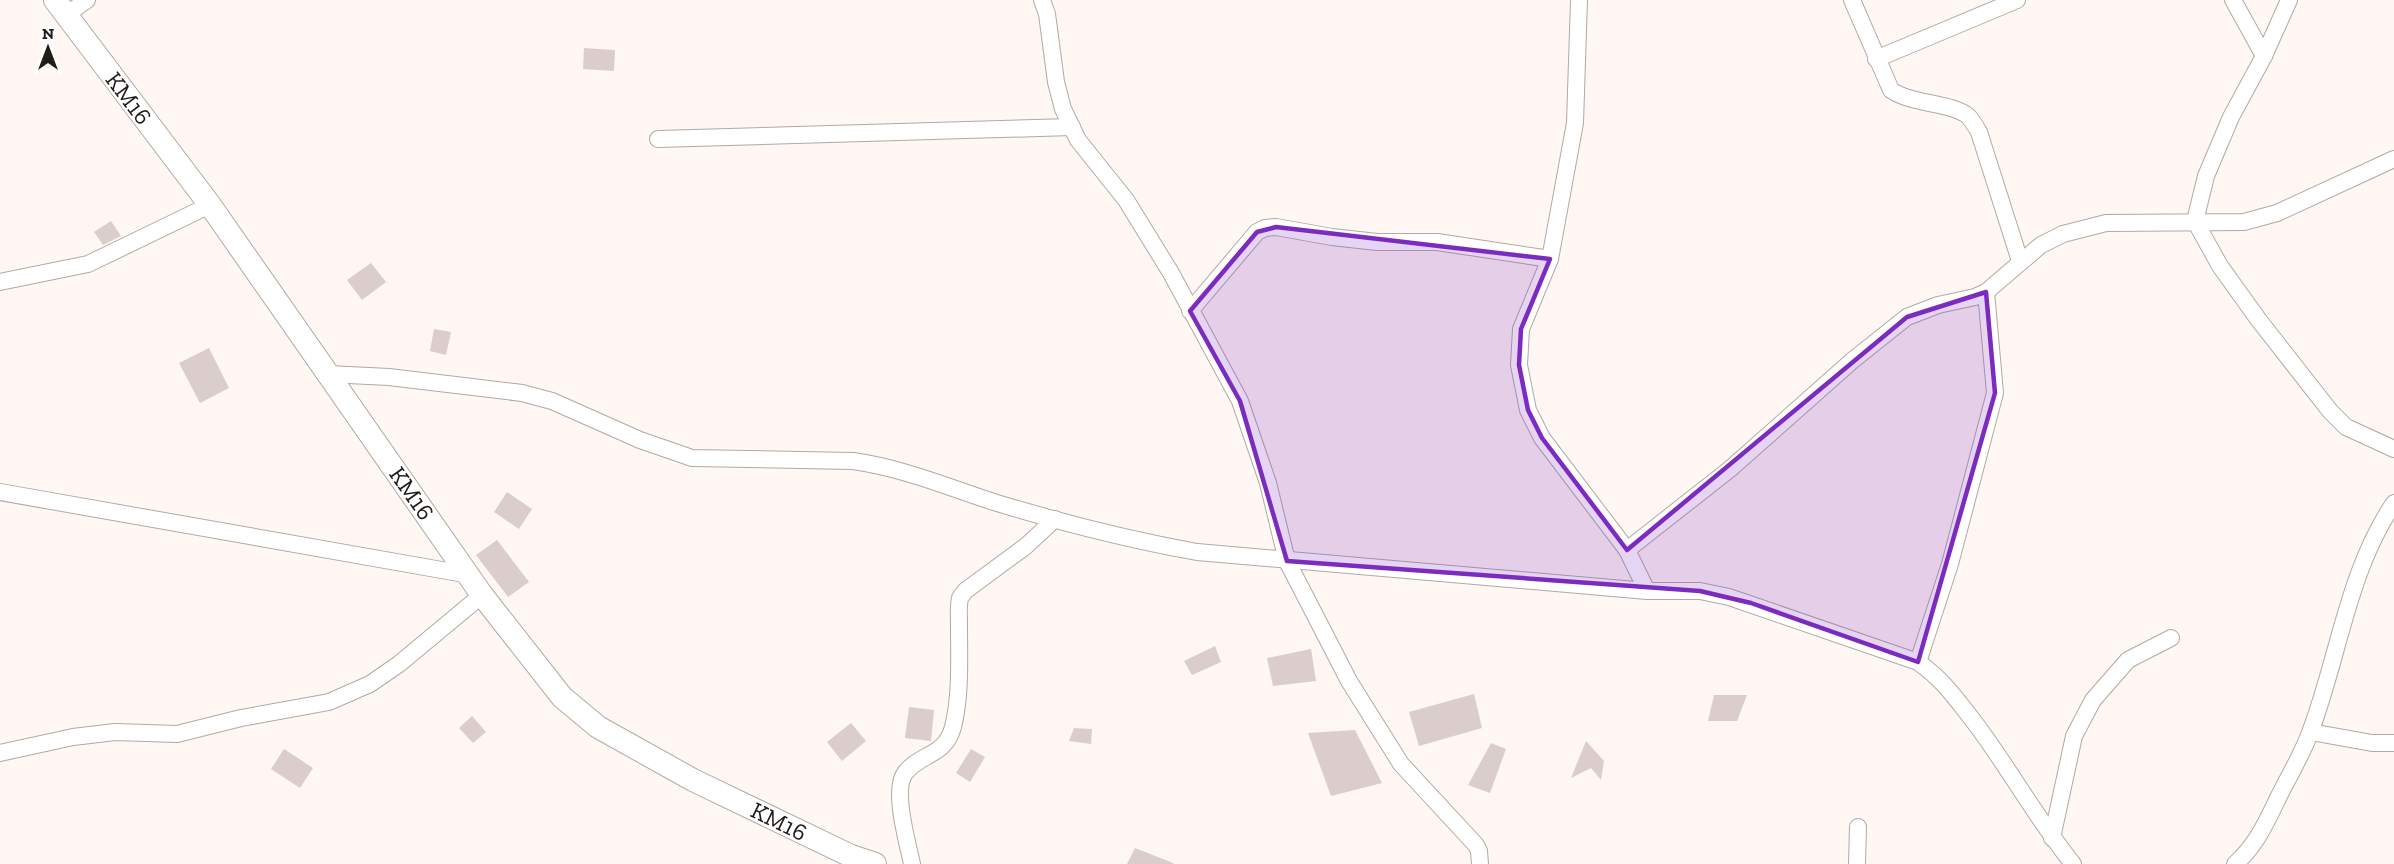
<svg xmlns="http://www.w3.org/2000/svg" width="2394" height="864" font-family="'Zilla Slab',serif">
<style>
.building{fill:#dbcdcb}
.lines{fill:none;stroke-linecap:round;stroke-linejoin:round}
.street-casing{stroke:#b3a9a3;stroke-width:18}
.secondary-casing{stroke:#b3a9a3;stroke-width:24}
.street{stroke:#fff;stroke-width:16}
.secondary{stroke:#fff;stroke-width:22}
.marked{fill:#7b2cbf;fill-opacity:0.2;stroke:#7b2cbf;stroke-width:4.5;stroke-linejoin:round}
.labels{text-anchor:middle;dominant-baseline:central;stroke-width:4.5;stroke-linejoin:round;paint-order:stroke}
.street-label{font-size:24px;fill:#1f1b19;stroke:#fff}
</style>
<rect width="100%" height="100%" fill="#fef7f3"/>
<!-- building -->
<g class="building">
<path d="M 584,48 L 615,50 L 614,71 L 583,69 Z"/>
<path d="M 111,221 L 121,236 L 103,245 L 94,232 Z"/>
<path d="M 371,263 L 386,282 L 362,300 L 347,280 Z"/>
<path d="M 434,329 L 451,332 L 446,355 L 430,351 Z"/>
<path d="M 209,348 L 229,388 L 200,403 L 179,363 Z"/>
<path d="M 507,492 L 532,509 L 519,529 L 494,512 Z"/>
<path d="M 497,540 L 529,582 L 508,597 L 476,555 Z"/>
<path d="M 1215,646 L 1221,662 L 1192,675 L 1184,661 Z"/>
<path d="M 1311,649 L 1316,681 L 1273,686 L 1267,658 Z"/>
<path d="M 1474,694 L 1482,728 L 1419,746 L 1409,712 Z"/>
<path d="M 1714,695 L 1747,695 L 1737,721 L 1708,721 Z"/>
<path d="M 909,707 L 934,710 L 931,741 L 905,738 Z"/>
<path d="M 472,716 L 486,732 L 473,743 L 459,728 Z"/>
<path d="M 851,723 L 866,741 L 842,761 L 827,742 Z"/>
<path d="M 1074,728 L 1092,729 L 1091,744 L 1069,741 Z"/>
<path d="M 1355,730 L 1382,783 L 1331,796 L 1308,733 Z"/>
<path d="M 1586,741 L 1604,761 L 1601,780 L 1591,768 L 1571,778 Z"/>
<path d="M 1491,743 L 1506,749 L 1490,793 L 1468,785 Z"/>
<path d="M 284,749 L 313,768 L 300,788 L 271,769 Z"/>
<path d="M 971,749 L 985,757 L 970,782 L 956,773 Z"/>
<path d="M 1135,848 L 1173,863 L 1173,864 L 1127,864 Z"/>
</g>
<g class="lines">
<!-- street casing -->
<g class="street-casing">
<g id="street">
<path d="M 1042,0 L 1047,14 L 1056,82 L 1063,109 L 1078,140 L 1126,200 L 1171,273 L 1240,401 L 1268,483 L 1287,561 L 1349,681 L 1401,764 L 1476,845 L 1479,851 L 1480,864"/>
<path d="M 1579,0 L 1575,123 L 1550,259 L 1521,329 L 1519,365 L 1528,410 L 1542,438 L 1627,550 L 1647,591"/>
<path d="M 1852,0 L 1891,90 C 1913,105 1950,102 1968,116 C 1972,120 1976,127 1979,132 L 2020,261"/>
<path d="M 2233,0 L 2264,56"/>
<path d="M 2289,0 L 2264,56 L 2231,117 L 2206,176 L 2195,221 L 2220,266 L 2258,319 L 2330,411 L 2346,427 L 2394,449"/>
<path d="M 66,15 L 87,0"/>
<path d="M 1876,59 L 2017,0"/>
<path d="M 658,139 L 1072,127"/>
<path d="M 0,282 L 88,264 L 210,205"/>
<path d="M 1190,311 L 1257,232 L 1265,228 L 1276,227 L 1332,237 L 1377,242 L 1437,242 L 1550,259"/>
<path d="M 328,374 L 389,377 L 522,393 L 552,401 L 640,440 L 692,458 L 853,461 C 903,468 950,488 997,503 C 1063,523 1130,540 1197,552 L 1647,591 L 1700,591 L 1729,597 L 1918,662 C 1943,680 1953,695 1972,719 C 2008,766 2036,818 2073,864"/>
<path d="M 0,492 L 470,575"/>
<path d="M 1627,550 L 1730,469 L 1853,360 L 1907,317 L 1938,305 L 1975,297 L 1986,292 L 2041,245 L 2063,234 L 2106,223 L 2244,222 L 2277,213 L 2394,159"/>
<path d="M 1918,662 L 1950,564 L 1995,393 L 1986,292"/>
<path d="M 2311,732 L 2372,743 L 2394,743"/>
<path d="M 0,753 L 73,737 L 115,732 L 177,734 L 241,718 L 329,702 L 370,684 L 399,664 L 482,595"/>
<path d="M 2052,838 L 2074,736 L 2093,700 L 2128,660 L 2171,638"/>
<path d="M 912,864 C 908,844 892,790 905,773 C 920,753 945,757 953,727 C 961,695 959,658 959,625 C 959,616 958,607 960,598 L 965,591 L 1026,546 L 1055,519"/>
<path d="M 1857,864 L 1858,827"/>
<path d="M 2235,864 C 2256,846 2267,821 2279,796 C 2290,774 2303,753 2311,730 C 2339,655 2348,571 2394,503"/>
</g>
</g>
<!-- secondary casing -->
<g class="secondary-casing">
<path id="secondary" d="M 55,0 L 210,205 L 482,595 L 562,697 L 598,727 L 693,780 L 851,856 L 875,864"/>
</g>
<!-- street -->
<use href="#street" class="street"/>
<!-- secondary -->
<use href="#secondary" class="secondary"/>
</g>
<!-- marked area -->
<path class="marked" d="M 1276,227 L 1550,259 L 1521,329 L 1519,365 L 1528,410 L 1542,438 L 1627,550 L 1907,317 L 1986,292 L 1995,393 L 1918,662 L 1751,603 L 1700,591 L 1287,561 L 1240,401 L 1190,311 L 1257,232 Z"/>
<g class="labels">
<!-- street labels -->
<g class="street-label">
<text transform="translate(129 98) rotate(53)">KM16</text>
<text transform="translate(412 493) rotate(55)">KM16</text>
<text transform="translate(779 821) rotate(26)">KM16</text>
</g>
</g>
<!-- north arrow -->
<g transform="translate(48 48)" stroke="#ffffff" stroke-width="4.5" paint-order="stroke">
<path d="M0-4.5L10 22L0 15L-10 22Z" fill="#1f1b19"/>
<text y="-9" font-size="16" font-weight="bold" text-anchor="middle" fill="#1f1b19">N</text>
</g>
</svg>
